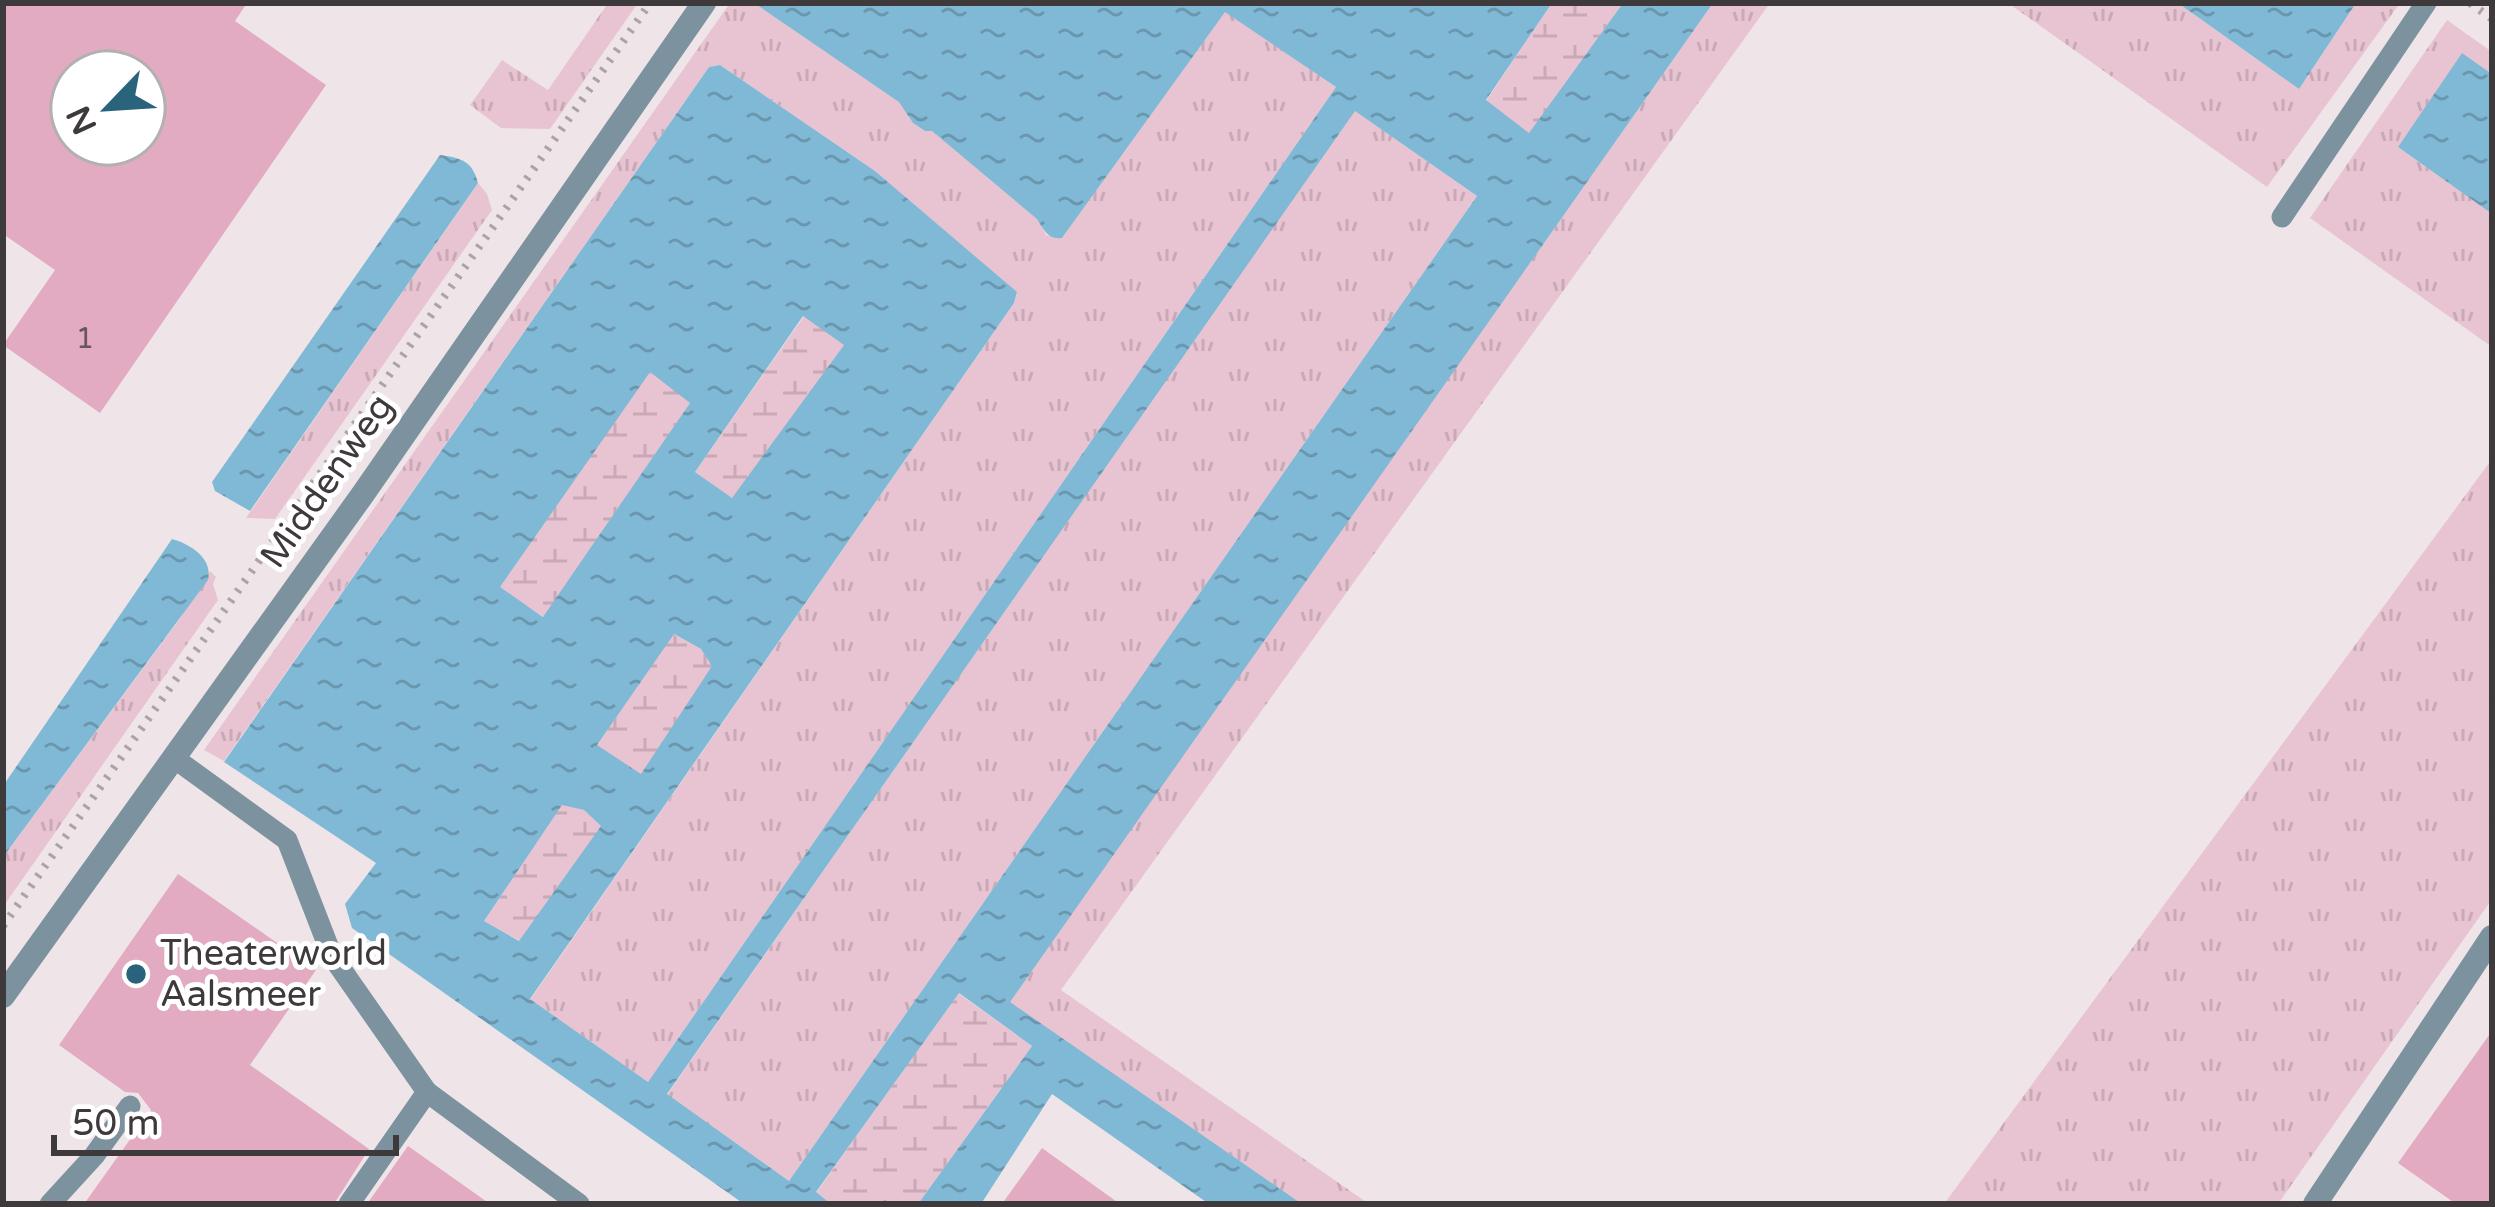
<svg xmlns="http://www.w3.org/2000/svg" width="2495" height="1207" font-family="'Varela Round',sans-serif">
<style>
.grass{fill:url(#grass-tufts)}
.wetland{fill:url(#wetland-marsh)}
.water{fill:url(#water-ripples);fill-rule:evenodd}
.building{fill:#e3abc1;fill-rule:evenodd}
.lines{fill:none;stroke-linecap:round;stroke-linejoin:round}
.path{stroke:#aba3a6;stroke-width:8;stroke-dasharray:3 9;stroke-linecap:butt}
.service{stroke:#7c939f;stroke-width:21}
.minor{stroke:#7c939f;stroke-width:24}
.poi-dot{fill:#29637c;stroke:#fff;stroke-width:4.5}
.labels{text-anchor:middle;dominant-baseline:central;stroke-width:10;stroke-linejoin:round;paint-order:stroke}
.number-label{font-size:30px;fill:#67565d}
.street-label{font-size:36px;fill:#3e3a3c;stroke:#fff}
.poi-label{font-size:36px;fill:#3e3a3c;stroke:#fff;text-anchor:start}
</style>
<defs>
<pattern id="grass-tufts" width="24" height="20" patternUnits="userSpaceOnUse" patternTransform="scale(3)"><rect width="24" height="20" fill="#e8c4d2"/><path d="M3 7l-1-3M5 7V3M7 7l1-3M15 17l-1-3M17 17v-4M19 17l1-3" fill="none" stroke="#c8a9b5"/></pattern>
<pattern id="wetland-marsh" width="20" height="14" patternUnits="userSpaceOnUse" patternTransform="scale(3)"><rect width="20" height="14" fill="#e8c4d2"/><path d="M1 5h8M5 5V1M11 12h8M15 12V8" fill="none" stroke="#c8a9b5"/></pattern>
<pattern id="water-ripples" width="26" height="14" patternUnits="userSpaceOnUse" patternTransform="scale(3)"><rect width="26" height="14" fill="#80b9d5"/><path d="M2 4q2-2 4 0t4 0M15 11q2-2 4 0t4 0" fill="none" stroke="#6a97ae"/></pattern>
</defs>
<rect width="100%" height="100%" fill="#efe5e8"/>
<!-- grass -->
<g class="grass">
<path d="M 608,3 L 638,3 L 550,129 L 501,128 L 470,105 L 502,60 L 548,90 Z"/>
<path d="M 730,3 L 754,3 L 900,102 L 913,123 L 925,131 L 931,130 L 1038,219 L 1046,235 L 1062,238 L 1225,11 L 1336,87 L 648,1082 L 530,1000 L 1014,303 L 1017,293 L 875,171 L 720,65 L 709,67 L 224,761 L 204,750 Z"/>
<path d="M 1713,3 L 1770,3 L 1061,990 L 1369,1204 L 1302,1204 L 1009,1002 Z"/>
<path d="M 2008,3 L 2178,3 L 2299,89 L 2356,3 L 2400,3 L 2267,187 Z"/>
<path d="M 2447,20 L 2492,52 L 2492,74 L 2463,54 L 2398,147 L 2492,214 L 2492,347 L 2310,218 Z"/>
<path d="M 1354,110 L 1477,196 L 789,1181 L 667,1095 Z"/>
<path d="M 478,183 L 487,194 L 492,210 L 275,519 L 246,518 Z"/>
<path d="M 2492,459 L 2492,899 L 2278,1204 L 1944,1204 Z"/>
<path d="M 210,571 L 216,577 L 213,584 L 218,600 L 3,907 L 3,857 L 179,620 Z"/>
</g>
<!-- wetland -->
<g class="wetland">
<path d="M 1552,3 L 1623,3 L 1529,134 L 1486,101 Z"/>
<path d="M 804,316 L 845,344 L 732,499 L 695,472 Z"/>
<path d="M 649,371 L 691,402 L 544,617 L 499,588 Z"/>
<path d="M 673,634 L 701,649 L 713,666 L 641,775 L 597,745 Z"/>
<path d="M 562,804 L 584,810 L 602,826 L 520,941 L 484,921 Z"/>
<path d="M 958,993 L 1032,1046 L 918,1204 L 831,1204 L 816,1193 Z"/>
</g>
<!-- water -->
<g class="water">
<path d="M 754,3 L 1552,3 L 1486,100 L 1529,133 L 1623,3 L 1713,3 L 1010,1002 L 1302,1204 L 1209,1204 L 1052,1094 L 981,1204 L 918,1204 L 1032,1046 L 959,993 L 816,1192 L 831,1204 L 744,1204 L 352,928 L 345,904 L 376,863 L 224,762 L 709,67 L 720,65 L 875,171 L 1017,292 L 1014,303 L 530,999 L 648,1082 L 1336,87 L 1225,12 L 1062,238 C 1048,240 1044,230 1037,219 L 932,131 L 925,131 L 913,123 L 899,102 ZM 1355,111 L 1477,196 L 789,1181 L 667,1094 ZM 803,316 L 844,345 L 732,498 L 695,472 ZM 650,372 L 690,403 L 543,617 L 500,587 ZM 674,634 L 701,649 L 712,666 L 641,774 L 597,745 ZM 562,805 L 584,810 L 601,826 L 519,941 L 484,921 Z"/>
<path d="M 2178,3 L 2356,3 L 2299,89 Z"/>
<path d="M 2462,53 L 2492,74 L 2492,214 L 2398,147 Z"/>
<path d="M 440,155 C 462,158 472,161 478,183 L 250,511 L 215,491 L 212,482 Z"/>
<path d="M 172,539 C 190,544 213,558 208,580 L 3,857 L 3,786 Z"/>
</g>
<!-- building -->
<g class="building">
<path d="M 3,3 L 247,3 L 235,21 L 326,85 L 100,413 L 3,345 L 55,270 L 3,234 ZM 72,72 L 144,72 L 144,144 L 72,144 Z"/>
<path d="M 178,874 L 316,970 L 250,1065 L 369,1149 L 334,1204 L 84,1204 L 151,1110 L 138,1093 L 125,1092 L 59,1045 Z"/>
<path d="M 2492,1031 L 2492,1204 L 2456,1204 L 2398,1163 Z"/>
<path d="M 408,1146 L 490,1204 L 367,1204 Z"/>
<path d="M 1042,1148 L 1120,1204 L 1002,1204 Z"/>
</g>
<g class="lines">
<!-- path -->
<g class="path">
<path d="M 2470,3 L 2492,19"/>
<path d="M 3,926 L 650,3"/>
</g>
<!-- service -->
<g class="service">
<path d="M 2282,217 L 2426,3"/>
<path d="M 174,758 L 287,840 L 332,956 L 427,1092 L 349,1204"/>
<path d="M 427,1092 L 579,1204"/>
<path d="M 50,1204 L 94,1156 L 130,1106"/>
</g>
<!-- minor -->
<g class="minor">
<path d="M 3,996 L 363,494 L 704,3"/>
<path d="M 2315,1204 L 2492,937"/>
</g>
</g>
<!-- markers -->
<circle class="poi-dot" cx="136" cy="974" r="12"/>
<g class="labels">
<!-- number labels -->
<g class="number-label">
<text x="85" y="338">1</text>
</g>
<!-- street labels -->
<g class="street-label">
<text transform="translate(327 481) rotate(-55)">Middenweg</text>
</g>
<!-- poi labels -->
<g class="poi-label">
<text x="160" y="953">Theaterworld<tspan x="160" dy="41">Aalsmeer</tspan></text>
</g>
</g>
<!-- border -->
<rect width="2495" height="1207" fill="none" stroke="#3e3a3c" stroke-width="12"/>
<!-- north arrow -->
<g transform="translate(108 108) rotate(245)"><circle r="57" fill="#ffffff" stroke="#b2b0b1" stroke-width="3"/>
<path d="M0-9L21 45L0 30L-21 45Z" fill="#29637c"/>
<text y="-18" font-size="33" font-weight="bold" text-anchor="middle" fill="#3e3a3c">N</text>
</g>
<!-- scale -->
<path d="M54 1135v18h342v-18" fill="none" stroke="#3e3a3c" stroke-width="6"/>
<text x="72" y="1135" font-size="36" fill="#3e3a3c" stroke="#ffffff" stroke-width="9" paint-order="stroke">50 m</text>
</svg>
